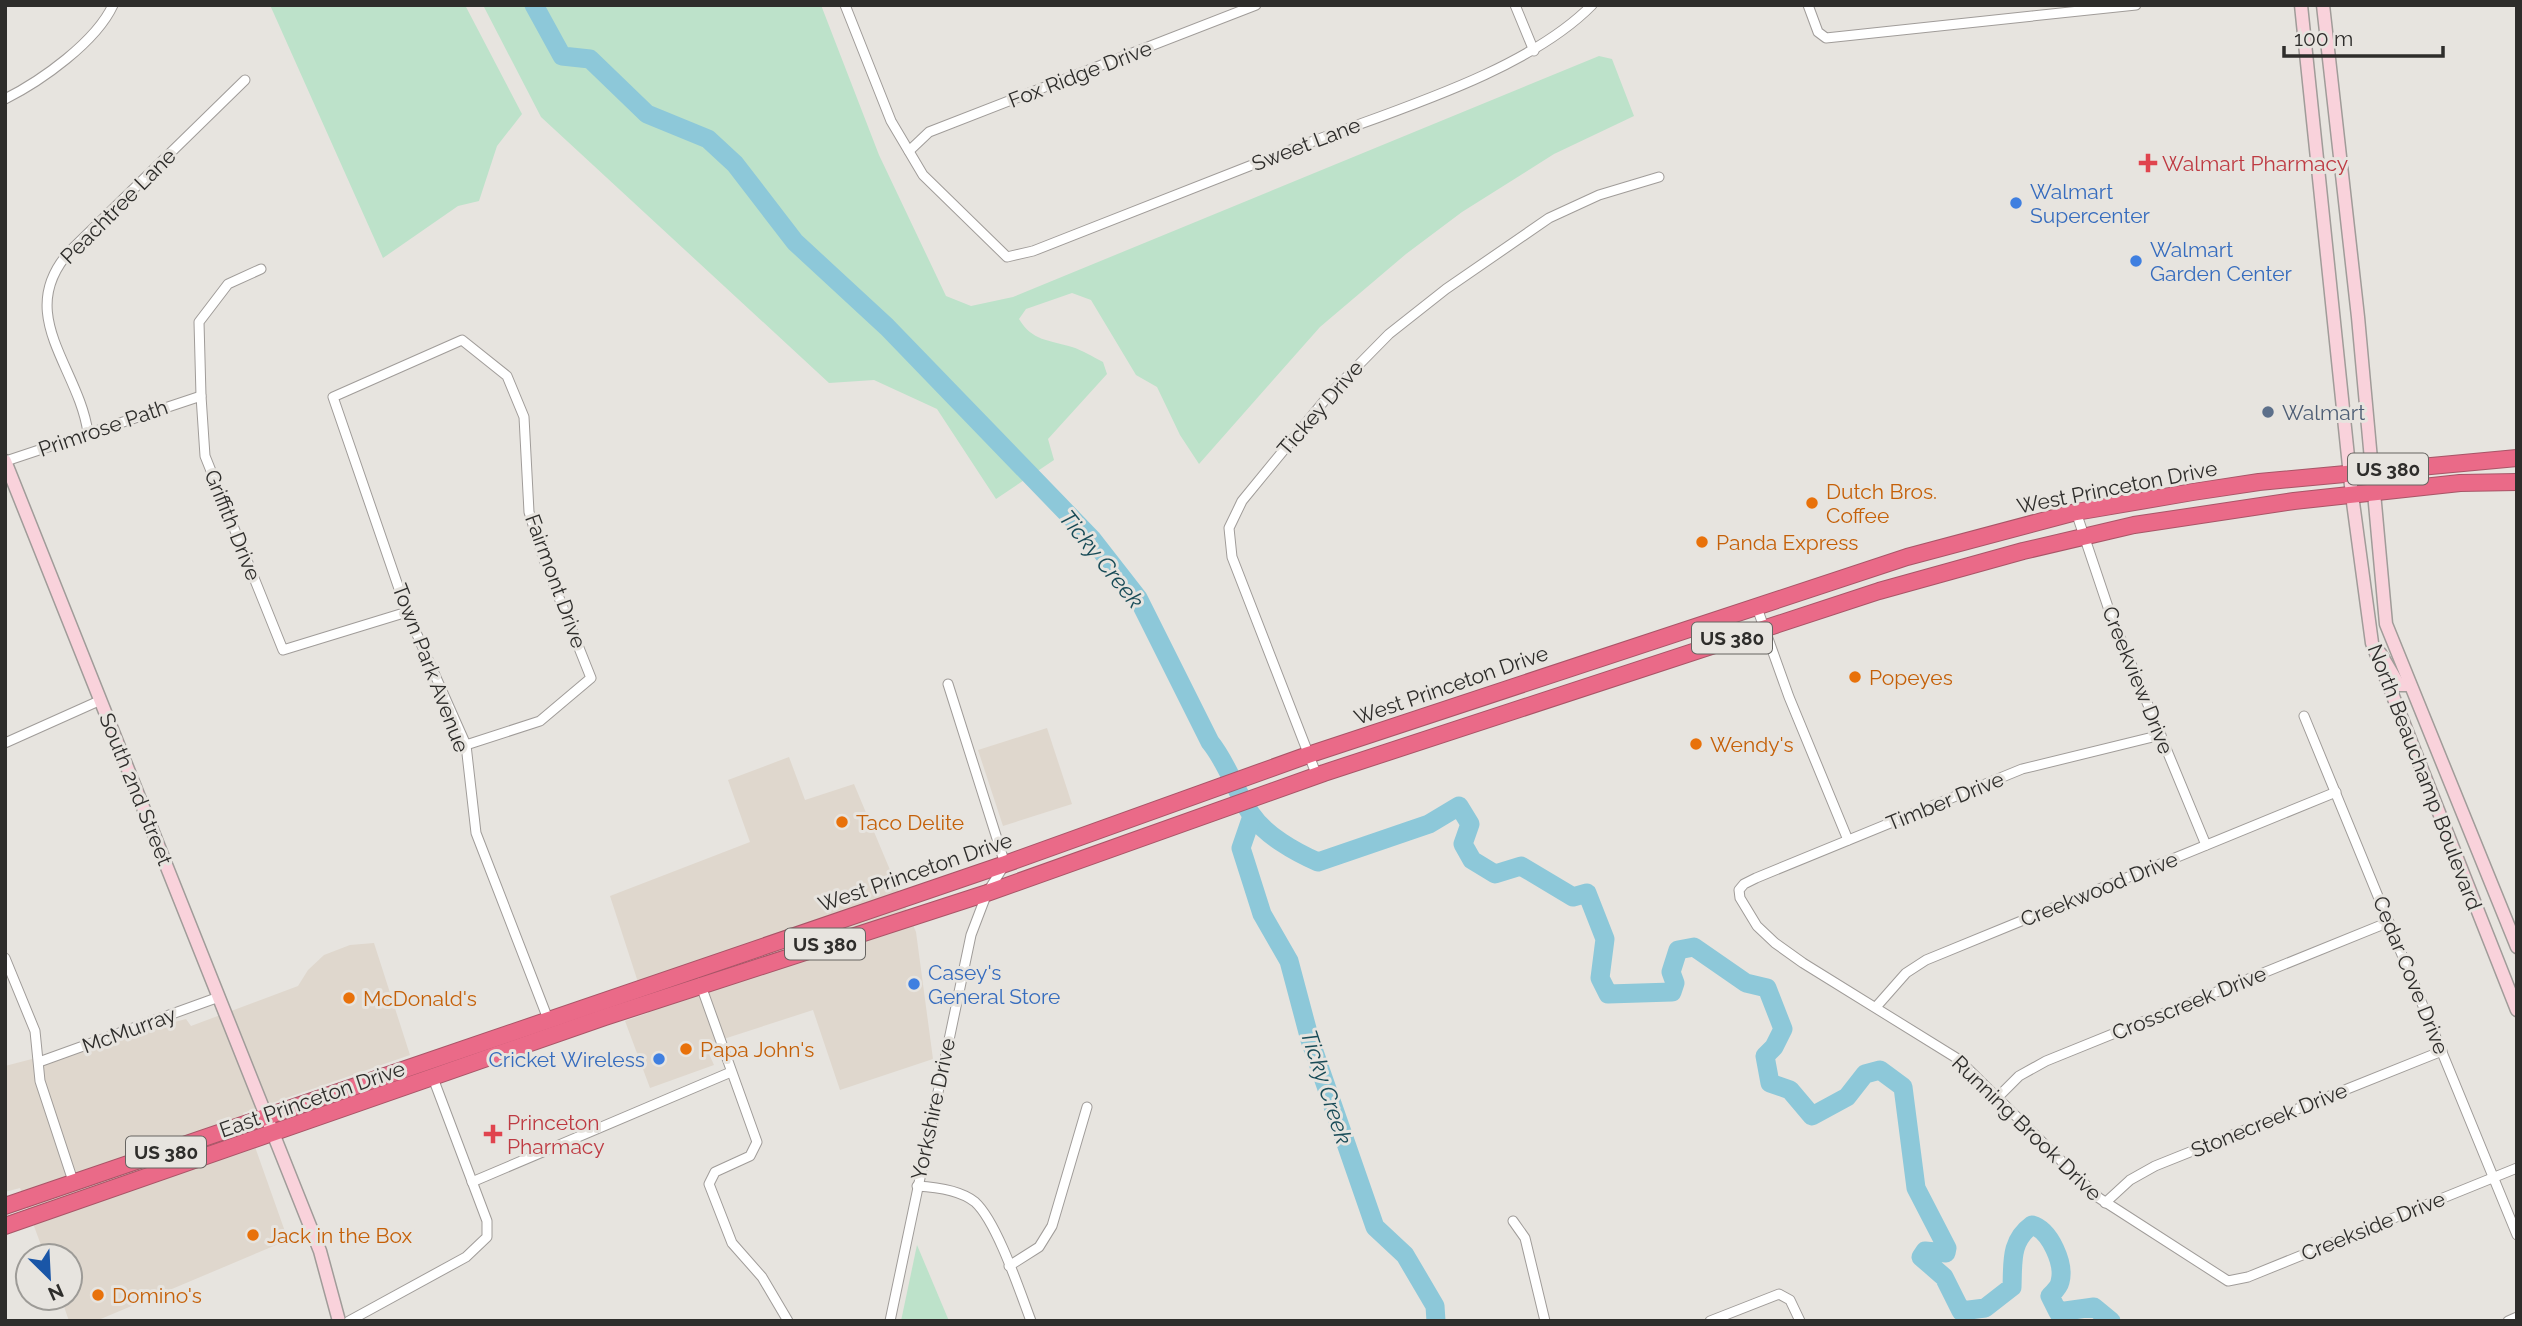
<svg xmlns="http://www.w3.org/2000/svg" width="2522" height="1326" font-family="Raleway,sans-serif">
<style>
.built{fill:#dfd7cd}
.green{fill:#bde2ca}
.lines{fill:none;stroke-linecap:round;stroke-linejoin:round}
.river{stroke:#8dc8d9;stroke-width:19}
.street-casing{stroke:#a09c99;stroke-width:11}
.secondary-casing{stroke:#a09c99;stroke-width:15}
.highway-casing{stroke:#a85567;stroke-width:18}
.street{stroke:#fff;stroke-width:9}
.secondary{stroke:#f9d2db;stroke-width:12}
.highway{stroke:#ea6a88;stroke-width:16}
.health-dot{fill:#e0444e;stroke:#e7e4df;stroke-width:2.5}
.shop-dot{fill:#3f7fe0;stroke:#e7e4df;stroke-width:2.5}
.service-dot{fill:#5c6f8a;stroke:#e7e4df;stroke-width:2.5}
.food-dot{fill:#e8710a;stroke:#e7e4df;stroke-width:2.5}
.labels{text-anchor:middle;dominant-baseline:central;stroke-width:6;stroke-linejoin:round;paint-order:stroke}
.shield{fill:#e7e4df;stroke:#666461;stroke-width:2}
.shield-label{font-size:19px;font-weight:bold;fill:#2e2d2b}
.street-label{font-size:21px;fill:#2e2d2b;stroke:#e7e4df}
.health-label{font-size:21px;fill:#be3a42;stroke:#e7e4df;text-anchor:start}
.shop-label{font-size:21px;fill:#366cbe;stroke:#e7e4df;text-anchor:start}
.service-label{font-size:21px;fill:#4e5e75;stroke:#e7e4df;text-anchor:start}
.food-label{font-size:21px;fill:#c56008;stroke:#e7e4df;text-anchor:start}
.water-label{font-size:23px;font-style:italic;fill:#184b57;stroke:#e7e4df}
</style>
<rect width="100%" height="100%" fill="#e7e4df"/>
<!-- built -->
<g class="built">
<path d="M 1047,728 L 1072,804 L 1003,826 L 978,750 Z"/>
<path d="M 789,757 L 805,800 L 854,784 L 916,932 L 933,1059 L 840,1090 L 813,1010 L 705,1045 L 714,1065 L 650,1088 L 625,1021 L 648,1013 L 610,896 L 750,842 L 728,780 Z"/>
<path d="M 374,943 L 410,1055 L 243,1113 L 288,1240 L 96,1321 L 69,1321 L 61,1298 L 70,1298 L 70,1256 L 45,1256 L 20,1188 L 5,1192 L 5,1066 L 186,1019 L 191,1026 L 298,986 L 308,970 L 324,955 L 350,945 Z"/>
</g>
<!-- green -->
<g class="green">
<path d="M 270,5 L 465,5 L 522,114 L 497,146 L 479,201 L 458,206 L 383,258 Z"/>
<path d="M 483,5 L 821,5 L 879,155 L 946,296 L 971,306 L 1013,297 L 1599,56 L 1612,59 L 1634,116 L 1554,154 L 1462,212 L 1406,254 L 1320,327 L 1199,464 L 1180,435 L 1157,387 L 1136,375 L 1091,300 L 1072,293 L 1026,309 L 1019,319 C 1032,341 1049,340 1072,347 C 1082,350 1093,357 1103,362 L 1107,374 L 1048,439 L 1054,460 L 996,499 L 937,409 L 874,380 L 829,383 L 541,117 Z"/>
<path d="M 917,1245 L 949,1321 L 901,1321 Z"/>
</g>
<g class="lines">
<!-- river -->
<g class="river">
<path d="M 534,5 L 562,56 L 590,59 L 647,114 L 708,139 L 735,164 L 795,242 L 887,327 L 1092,539 L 1138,598 L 1210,742 C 1228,764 1235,791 1251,814 C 1265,835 1295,852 1318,862 L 1429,824 L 1459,806 L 1470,824 L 1463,844 L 1472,860 L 1495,874 L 1521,866 L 1573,897 L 1587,893 L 1605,939 L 1600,978 L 1608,994 L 1672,992 L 1675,983 L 1671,972 L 1678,950 L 1694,947 L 1746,983 L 1767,988 L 1783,1029 L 1774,1047 L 1765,1056 L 1770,1083 L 1790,1090 L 1812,1116 L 1847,1097 L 1865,1074 L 1880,1070 L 1903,1087 L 1916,1188 L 1947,1248 L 1946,1253 L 1925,1251 L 1921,1257 L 1944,1277 L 1961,1311 L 1985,1308 L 2012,1287 C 2013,1262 2010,1241 2032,1225 C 2050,1230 2065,1264 2060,1282 C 2059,1287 2054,1292 2050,1296 L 2058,1312 L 2094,1307 L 2111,1321"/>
<path d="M 1252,816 L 1241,848 L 1262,914 L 1289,961 L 1310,1040 L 1375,1227 L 1405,1255 L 1435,1306 L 1436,1321"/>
</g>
<!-- street casing -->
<g class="street-casing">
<g id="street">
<path d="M 845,5 L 891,121 L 923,175 L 1007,257 L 1033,251 C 1125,215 1218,178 1311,142 C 1398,109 1527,71 1592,5"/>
<path d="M 1515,5 L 1534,51"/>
<path d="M 1808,5 L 1818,32 L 1826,38 L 2136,5"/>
<path d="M 5,99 C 41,81 96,42 113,5"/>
<path d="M 909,151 L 929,132 L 1256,5"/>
<path d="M 261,269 L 228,284 L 199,322 L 201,396 L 205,456 L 283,650 L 407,612"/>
<path d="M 88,433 C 79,367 13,314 70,251 L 245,80"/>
<path d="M 6,461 L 201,396"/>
<path d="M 2076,512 L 2110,613 L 2206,845"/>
<path d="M 1756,605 L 1789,697 L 1848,840"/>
<path d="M 2304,716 L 2517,1235"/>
<path d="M 2161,735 L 2022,769 L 1756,878 L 1744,884 L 1739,890 L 1740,898 L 1757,926 L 1775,943 L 1803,963 L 1958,1059 L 2099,1198 L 2228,1281 L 2248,1277 L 2517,1168"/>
<path d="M 5,743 L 101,700"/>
<path d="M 466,745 L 540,721 L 591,678 L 544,560 L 529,512 L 524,417 L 507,376 L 462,340 L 333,397 L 407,612 L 466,745 L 476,833 L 548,1019"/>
<path d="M 1317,776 L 1232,557 L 1229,528 L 1242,501 L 1329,395 L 1389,334 L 1446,289 L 1549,218 L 1599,195 L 1659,177"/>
<path d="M 5,958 L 35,1031 L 40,1081 L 74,1184"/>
<path d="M 700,983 L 757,1142 L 750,1156 L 715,1172 L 709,1184 L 732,1243 L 762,1277 L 788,1321"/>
<path d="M 1876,1007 L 1906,973 L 1926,960 L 2336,792"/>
<path d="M 39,1062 L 219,997"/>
<path d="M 1997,1098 L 2019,1076 L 2046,1061 L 2389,922"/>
<path d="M 472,1182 L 731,1072"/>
<path d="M 917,1186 C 936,1187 960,1190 975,1202 C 997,1222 1020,1292 1031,1321"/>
<path d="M 2105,1203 L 2130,1180 L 2155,1166 L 2442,1051"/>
<path d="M 1513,1221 L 1525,1238 L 1545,1321"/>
<path d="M 1009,1266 L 1039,1247 L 1052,1226 L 1087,1107"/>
<path d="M 349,1321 L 466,1257 L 487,1237 L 487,1221 L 433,1078"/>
<path d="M 890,1321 L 971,935 L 987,893 L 1005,864 L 948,684"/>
<path d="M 1710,1321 L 1779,1294 L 1790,1300 L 1800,1321"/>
<path d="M 2508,1321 L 2517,1317"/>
</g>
</g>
<!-- secondary casing -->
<g class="secondary-casing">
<g id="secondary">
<path d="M 2301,5 L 2352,495 L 2372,643 L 2517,1010"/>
<path d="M 2323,5 L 2358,317 L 2386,624 L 2517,947"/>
<path d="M 5,461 L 320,1251 L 339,1321"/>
<path d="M 2380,653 L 2399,685 L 2409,685"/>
</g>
</g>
<!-- highway casing -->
<g class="highway-casing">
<g id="highway">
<path d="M 5,1206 L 1005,864 L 1308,755 L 1907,557 L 2076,512 L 2193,492 L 2259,482 L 2517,458"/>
<path d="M 5,1226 L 605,1017 L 987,893 L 1324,773 L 1879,591 L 2023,551 L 2134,525 L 2294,501 L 2460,483 L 2517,482"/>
</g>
</g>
<!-- street -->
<use href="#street" class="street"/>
<!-- secondary -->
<use href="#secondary" class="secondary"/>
<!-- highway -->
<use href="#highway" class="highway"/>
</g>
<!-- markers -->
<g class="health-dot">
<path d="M2144.5 152.5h7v7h7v7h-7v7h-7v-7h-7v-7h7z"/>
<path d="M489.5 1123.5h7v7h7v7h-7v7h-7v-7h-7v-7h7z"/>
</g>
<g class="shop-dot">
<circle cx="2016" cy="203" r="7"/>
<circle cx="2136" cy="261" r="7"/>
<circle cx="914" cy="984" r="7"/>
<circle cx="659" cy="1059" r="7"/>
</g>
<circle class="service-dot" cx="2268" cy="412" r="7"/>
<g class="food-dot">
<circle cx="1812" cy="503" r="7"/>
<circle cx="1702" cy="542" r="7"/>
<circle cx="1855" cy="677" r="7"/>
<circle cx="1696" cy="744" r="7"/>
<circle cx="842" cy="822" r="7"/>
<circle cx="349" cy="998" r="7"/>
<circle cx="686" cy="1049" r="7"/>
<circle cx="253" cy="1235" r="7"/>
<circle cx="98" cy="1295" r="7"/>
</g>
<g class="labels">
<!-- shield labels -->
<g class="shield">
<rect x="2348" y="453.5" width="80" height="31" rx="5"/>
<rect x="1692" y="622.5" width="80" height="31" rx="5"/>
<rect x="785" y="928.5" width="80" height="31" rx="5"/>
<rect x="126" y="1136.5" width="80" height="31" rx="5"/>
</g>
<g class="shield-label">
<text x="2388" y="469">US 380</text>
<text x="1732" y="638">US 380</text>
<text x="825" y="944">US 380</text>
<text x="166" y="1152">US 380</text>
</g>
<!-- street labels -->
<g class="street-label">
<text transform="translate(1080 74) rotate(-21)">Fox Ridge Drive</text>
<text transform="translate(1306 144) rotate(-21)">Sweet Lane</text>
<text transform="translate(118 206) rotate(-45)">Peachtree Lane</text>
<text transform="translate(1320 408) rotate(-49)">Tickey Drive</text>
<text transform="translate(103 428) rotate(-19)">Primrose Path</text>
<text transform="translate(2117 487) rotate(-11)">West Princeton Drive</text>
<text transform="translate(233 525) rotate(68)">Griffith Drive</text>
<text transform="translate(556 581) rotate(70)">Fairmont Drive</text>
<text transform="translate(431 668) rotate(69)">Town Park Avenue</text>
<text transform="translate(2138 680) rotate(68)">Creekview Drive</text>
<text transform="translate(1451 685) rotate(-19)">West Princeton Drive</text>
<text transform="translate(2425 777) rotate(69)">North Beauchamp Boulevard</text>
<text transform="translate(136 789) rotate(68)">South 2nd Street</text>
<text transform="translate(1945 801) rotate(-22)">Timber Drive</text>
<text transform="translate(915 872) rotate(-19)">West Princeton Drive</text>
<text transform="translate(2099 889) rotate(-22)">Creekwood Drive</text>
<text transform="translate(2411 975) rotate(68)">Cedar Cove Drive</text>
<text transform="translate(2189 1003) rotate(-22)">Crosscreek Drive</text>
<text transform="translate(129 1030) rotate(-20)">McMurray</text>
<text transform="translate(312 1099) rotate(-19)">East Princeton Drive</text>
<text transform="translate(933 1109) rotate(-78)">Yorkshire Drive</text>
<text transform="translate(2269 1120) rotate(-22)">Stonecreek Drive</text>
<text transform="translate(2027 1128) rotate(44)">Running Brook Drive</text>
<text transform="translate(2373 1226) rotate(-22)">Creekside Drive</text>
</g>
<!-- health labels -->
<g class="health-label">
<text x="2162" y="163">Walmart Pharmacy</text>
<text x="507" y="1122">Princeton<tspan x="507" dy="24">Pharmacy</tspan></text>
</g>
<!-- shop labels -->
<g class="shop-label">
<text x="2030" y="191">Walmart<tspan x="2030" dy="24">Supercenter</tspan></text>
<text x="2150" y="249">Walmart<tspan x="2150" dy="24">Garden Center</tspan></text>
<text x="928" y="972">Casey's<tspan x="928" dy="24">General Store</tspan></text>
<text x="645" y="1059" text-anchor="end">Cricket Wireless</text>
</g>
<!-- service labels -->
<g class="service-label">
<text x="2282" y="412">Walmart</text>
</g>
<!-- food labels -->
<g class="food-label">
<text x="1826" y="491">Dutch Bros.<tspan x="1826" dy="24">Coffee</tspan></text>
<text x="1716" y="542">Panda Express</text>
<text x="1869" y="677">Popeyes</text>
<text x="1710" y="744">Wendy's</text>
<text x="856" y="822">Taco Delite</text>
<text x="363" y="998">McDonald's</text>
<text x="700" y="1049">Papa John's</text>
<text x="267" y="1235">Jack in the Box</text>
<text x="112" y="1295">Domino's</text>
</g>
<!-- water labels -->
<g class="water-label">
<text transform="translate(1102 559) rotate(51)">Ticky Creek</text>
<text transform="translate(1327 1087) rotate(72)">Ticky Creek</text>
</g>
</g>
<!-- border -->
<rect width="2522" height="1326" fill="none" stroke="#2e2d2b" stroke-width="14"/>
<!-- north arrow -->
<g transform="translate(49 1277) rotate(156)"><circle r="33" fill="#e7e4df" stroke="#9d9b97" stroke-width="2"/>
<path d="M0-5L12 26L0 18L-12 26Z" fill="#1a56a7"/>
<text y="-10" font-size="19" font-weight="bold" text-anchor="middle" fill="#2e2d2b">N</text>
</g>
<!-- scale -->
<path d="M2284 46v10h159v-10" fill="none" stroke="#2e2d2b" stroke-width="3.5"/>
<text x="2294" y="46" font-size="21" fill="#2e2d2b" stroke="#e7e4df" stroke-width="5" paint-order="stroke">100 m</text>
</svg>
